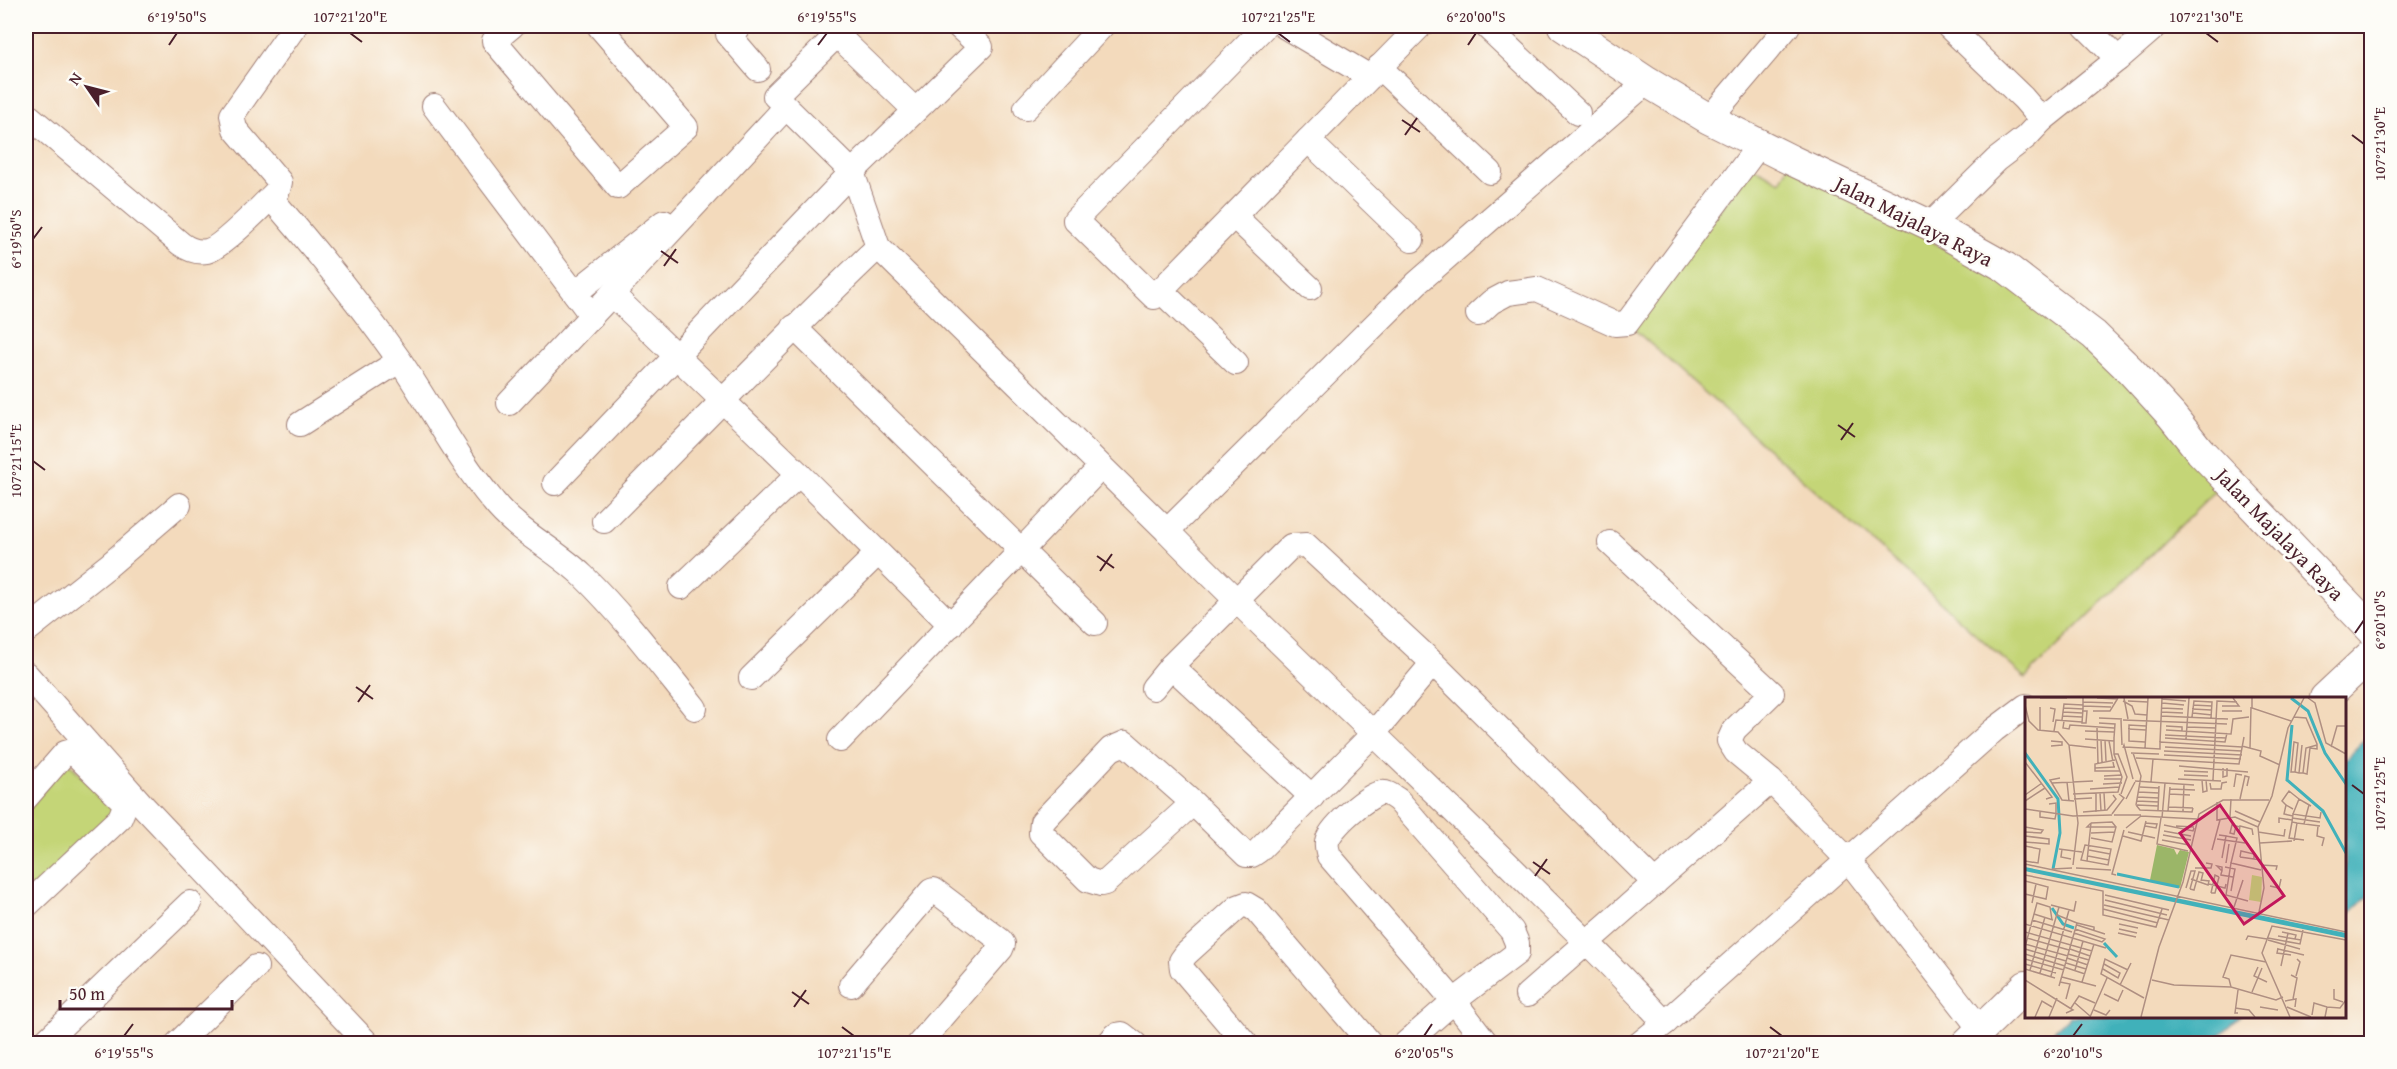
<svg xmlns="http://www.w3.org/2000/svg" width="2397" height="1069" font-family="'Gentium Book Plus',serif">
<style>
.green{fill:#c4d577;stroke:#877a51;stroke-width:1.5}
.water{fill:#41b1ba;stroke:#466872;stroke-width:1.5}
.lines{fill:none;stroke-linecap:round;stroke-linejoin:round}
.minor-casing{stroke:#9e7c74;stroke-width:26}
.tertiary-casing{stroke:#9e7c74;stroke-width:32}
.minor{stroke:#fff;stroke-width:24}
.tertiary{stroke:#fff;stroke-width:30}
.ticks{fill:none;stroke:#4a1f2b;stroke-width:2}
.labels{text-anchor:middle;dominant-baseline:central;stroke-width:5;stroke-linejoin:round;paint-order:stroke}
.street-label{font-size:21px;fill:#4a1f2b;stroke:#fdfcf7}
.inset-river{fill:none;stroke:#41b1ba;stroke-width:3}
.inset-road{fill:none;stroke:#af8f82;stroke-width:1.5}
.view{fill:#c2185b;fill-opacity:0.15;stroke:#c2185b;stroke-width:3}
.inset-edge{fill:none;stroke:#4a1f2b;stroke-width:3}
.neatline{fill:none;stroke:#4a1f2b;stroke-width:2}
.ticks-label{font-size:15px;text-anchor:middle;fill:#4a1f2b}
</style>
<rect width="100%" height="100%" fill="#fdfcf7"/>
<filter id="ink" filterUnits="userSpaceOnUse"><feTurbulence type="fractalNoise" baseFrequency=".0167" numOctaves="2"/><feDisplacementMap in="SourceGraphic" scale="12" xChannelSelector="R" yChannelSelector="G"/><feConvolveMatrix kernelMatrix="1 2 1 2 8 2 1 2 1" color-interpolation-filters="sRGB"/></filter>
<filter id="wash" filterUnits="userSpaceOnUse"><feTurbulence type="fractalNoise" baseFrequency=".008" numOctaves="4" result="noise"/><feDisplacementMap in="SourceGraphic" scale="24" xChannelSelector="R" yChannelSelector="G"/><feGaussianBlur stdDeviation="1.35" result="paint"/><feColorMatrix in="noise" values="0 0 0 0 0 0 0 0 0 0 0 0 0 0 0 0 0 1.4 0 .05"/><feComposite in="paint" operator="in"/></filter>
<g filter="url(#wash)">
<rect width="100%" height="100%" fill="#f3dabc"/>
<!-- green -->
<g class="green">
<path d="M 1791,160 L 2094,335 L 2221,486 L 2025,678 L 1627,323 L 1754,167 L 1780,182 Z"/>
<path d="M 67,761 L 118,812 L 26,896 L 26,811 Z"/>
</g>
<!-- water -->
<g class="water">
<path d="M 2371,734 L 2371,893 L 2345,918 L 2345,759 Z"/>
<path d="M 2070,1016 L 2240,1016 L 2240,1017 L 2211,1043 L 2041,1043 Z"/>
</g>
</g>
<g filter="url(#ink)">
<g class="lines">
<!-- minor casing -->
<g class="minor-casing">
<g id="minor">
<path d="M 512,26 L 494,41 L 618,187 L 686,127 L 599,26"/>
<path d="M 739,26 L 728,34 L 758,69"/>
<path d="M 1265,26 L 1075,220 L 1154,297 L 1420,26"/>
<path d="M 1284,26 L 1370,77"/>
<path d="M 1486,26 L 1578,113"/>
<path d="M 2085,26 L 2118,59"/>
<path d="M 836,34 L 915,110"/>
<path d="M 1379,67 L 1490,172"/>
<path d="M 1647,82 L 1417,283 L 1167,531 C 1283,649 1404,761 1521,877 C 1569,925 1619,972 1665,1023 L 1994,730 L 2026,706"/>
<path d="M 434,106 L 592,316"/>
<path d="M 786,107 L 775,96 L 846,26"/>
<path d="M 1026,108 L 1102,26"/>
<path d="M 26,114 L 181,244 C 188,249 197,253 207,251 C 221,248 266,202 278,190 L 280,182 L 235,129 L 232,115 L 295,26"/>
<path d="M 1709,119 L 1788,26"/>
<path d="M 2042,120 L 2118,59 L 2156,26"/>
<path d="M 1308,140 L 1412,240"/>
<path d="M 271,198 C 316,250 360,304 400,361 C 431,407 457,458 493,501 C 517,532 555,549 583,576 C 624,616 659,663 695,708"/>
<path d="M 1234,216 L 1310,288"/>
<path d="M 1930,225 L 1996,160 L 2026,137 L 2042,120 L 2023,98 L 1948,26"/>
<path d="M 1160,290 L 1236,363"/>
<path d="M 575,293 L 664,222"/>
<path d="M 612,294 L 786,107 L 852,172 L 878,247 L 1167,531"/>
<path d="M 1478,314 L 1491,302 L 1508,293 L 1537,289 L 1615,324 L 1627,323 L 1759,145"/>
<path d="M 794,327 L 1095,623"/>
<path d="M 509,403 L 612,294 L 799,474 L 951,625"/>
<path d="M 300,424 L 399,361"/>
<path d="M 555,483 L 852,172 L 981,47 L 958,26"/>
<path d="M 604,521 C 695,430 784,336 878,247"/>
<path d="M 1610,543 L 1772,693 L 1734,730 L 1729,741 L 1736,752 L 1771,781 L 1849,861 L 1981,1030"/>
<path d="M 681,587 L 799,474"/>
<path d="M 26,631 L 108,566 L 179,505"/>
<path d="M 1171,666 L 1312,797"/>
<path d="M 26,674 L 144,807 L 368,1044"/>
<path d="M 751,678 L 877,554"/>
<path d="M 1153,688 L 1171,666 L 1291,546 L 1306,545 L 1433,663 L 1655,883"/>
<path d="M 840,740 L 1101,467"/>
<path d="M 26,798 L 65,753 L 72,751 L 123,801 L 124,808 L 120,818 L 26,906"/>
<path d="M 1193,803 L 1105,883 L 1101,884 L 1088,880 L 1041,833 L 1042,822 L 1111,749 L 1125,743 L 1193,803 L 1246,855 L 1252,855 L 1258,851 L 1374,733 L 1433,663"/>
<path d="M 851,985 L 931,891 L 934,890 L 1000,940 L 1003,944 L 1001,949 L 919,1044"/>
<path d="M 1527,995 L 1771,781"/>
<path d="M 43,1044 L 190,903"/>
<path d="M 177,1044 L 256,967"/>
<path d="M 1108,1044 L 1116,1035 L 1122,1034 L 1135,1044"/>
<path d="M 1246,1044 L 1182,969 L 1181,961 L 1186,954 L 1238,907 L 1246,904 L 1256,910 L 1371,1044"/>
<path d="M 1405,1044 L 1454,1001 L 1517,953 L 1517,943 L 1512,931 L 1398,800 C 1393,797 1388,792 1381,793 C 1369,794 1328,829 1327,842 C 1326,846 1328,852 1329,856 L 1454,1001 L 1487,1044"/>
<path d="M 1639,1044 L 1665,1023"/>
</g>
</g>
<!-- tertiary casing -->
<g class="tertiary-casing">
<g id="tertiary">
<path d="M 1563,26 L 1647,82 L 1709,119 L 1791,160 L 1930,225 L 2005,267 L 2094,335 L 2130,370 L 2172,416 L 2200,451 L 2372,630"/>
<path d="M 2325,698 L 2372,654"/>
<path d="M 1966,1044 L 2026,986"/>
</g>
</g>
<!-- minor -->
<use href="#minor" class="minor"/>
<!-- tertiary -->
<use href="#tertiary" class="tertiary"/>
</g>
</g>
<!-- ticks -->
<path class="ticks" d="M 350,33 L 362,42M 1278,33 L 1290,42M 2206,33 L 2218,42M 169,45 L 177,33M 818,45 L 827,33M 1468,45 L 1476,33M 1402,120 L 1420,132M 1405,135 L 1417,118M 2352,135 L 2364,144M 33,239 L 42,227M 661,251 L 678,263M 664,266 L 676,249M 1838,425 L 1855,437M 1841,440 L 1853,423M 33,461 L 45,470M 1097,556 L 1114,568M 1100,571 L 1112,554M 2355,633 L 2364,620M 356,687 L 373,699M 358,702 L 370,685M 2352,785 L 2364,794M 1533,862 L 1550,874M 1535,876 L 1547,859M 792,992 L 809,1004M 794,1007 L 806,990M 842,1027 L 854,1036M 1770,1027 L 1782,1036M 124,1036 L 133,1024M 1424,1036 L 1432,1024M 2073,1036 L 2082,1024"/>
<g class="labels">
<!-- street labels -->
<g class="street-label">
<text transform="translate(1914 221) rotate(27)">Jalan Majalaya Raya</text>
<text transform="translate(2280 534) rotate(46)">Jalan Majalaya Raya</text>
</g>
</g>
<!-- overview -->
<g transform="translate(2025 697)">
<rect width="321" height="321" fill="#f3dabc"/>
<path d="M 227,178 L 237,180 L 236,205 L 224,203 Z" fill="#c4d577"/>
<path d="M 132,148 L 149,152 L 152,158 L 155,153 L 164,155 L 155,191 L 125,183 Z" fill="#9bb668"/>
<path d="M 0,170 L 321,236 L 321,241 L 0,174 Z" fill="#41b1ba"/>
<path class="inset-river" d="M 266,1 L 283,14 L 300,56 L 321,87M 267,28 L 262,83 L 298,114 L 321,156M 0,56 L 33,102 L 35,136 L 28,172M 92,177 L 154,190M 27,211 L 38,227 L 49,231M 79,246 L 92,260"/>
<path class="inset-road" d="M 15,1 L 42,1M 72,1 L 93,2M 99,1 L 103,22M 227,1 L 227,11 L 266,24M 283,1 L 290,6 L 301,46 L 321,57M 137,2 L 161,4M 98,4 L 107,9 L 110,17 L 122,18M 103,4 L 123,5M 58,5 L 88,6M 137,6 L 159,8M 0,8 L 4,24 L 13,33 L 33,35 L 44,48 L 53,126 L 48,168M 168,8 L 187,9M 58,9 L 86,10M 197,9 L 214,9 L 208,1M 25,11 L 30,12 L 28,25M 39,11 L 58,12 L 58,1M 137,11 L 158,12M 167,12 L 186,13M 57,14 L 62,14 L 61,26 L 57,26 L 58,12M 68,14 L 85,14 L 93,1M 197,14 L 217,14M 38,15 L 57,16M 136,15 L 158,16M 168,16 L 187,18M 37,19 L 57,20M 136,19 L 203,22M 167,20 L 169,4 L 187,5 L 186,21M 269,20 L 281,21 L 292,47 L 292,52 L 285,51M 74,21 L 97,22M 37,23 L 39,7 L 58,8M 96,23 L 97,48M 98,23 L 202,27M 39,24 L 38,31 L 44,32 L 45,28 L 89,31M 74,26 L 90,27 L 89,41M 141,29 L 157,30 L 157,34M 162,30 L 191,31M 72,31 L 73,66M 103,32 L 121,33M 141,33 L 206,37 L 208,22 L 224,20M 15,34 L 15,10M 29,34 L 31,23 L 57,25M 60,34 L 89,35M 140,38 L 201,41M 140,41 L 200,45 L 202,36M 60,42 L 89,44M 161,42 L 164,1M 76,43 L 77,65M 80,43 L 81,64M 26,44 L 37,45 L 37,48 L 26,49M 84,44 L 89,70M 120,45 L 104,44 L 104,28 L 121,29M 135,45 L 137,1M 44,48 L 71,51M 217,49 L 236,54 L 235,59 L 255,68M 100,50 L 135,52 L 135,45 L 217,50M 140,50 L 217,54M 306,50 L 312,29 L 321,29M 98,51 L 99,48 L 108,82M 120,51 L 123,1M 225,51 L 226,10M 285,51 L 282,77 L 278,76 L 281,51 L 292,48M 139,54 L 217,58M 106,56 L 134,57M 108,56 L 116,79 L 111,108M 89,57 L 93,57 L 102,80 L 96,97M 139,58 L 216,62M 111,61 L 214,67 L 219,40M 90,63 L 70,67 L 70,74 L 95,74M 0,65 L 27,100 L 21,102M 154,69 L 223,75M 70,71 L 90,70M 198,71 L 198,80 L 202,79 L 202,71M 159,74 L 183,75M 270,75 L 273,46 L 269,45 L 266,75 L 270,75 L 274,76 L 278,76M 274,76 L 277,48M 159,78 L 183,79M 79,79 L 97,78M 35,81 L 25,83 L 37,103 L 49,104M 79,82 L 97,82M 153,82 L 196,84M 177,83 L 178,95 L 182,94 L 181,83M 188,83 L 192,4 L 212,5M 110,84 L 169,88M 42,85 L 44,104M 126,85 L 128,62M 27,86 L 68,84M 185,86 L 186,92 L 196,92 L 197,86 L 202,85M 78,87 L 97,86M 115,90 L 134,91M 209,90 L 211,77 L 217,78M 65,92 L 94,90M 145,92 L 170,93M 113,95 L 134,96M 71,96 L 71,115M 75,96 L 76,114M 79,96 L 80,114M 48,97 L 93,95 L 97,80 L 89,57 L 89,40M 144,97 L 165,98M 0,98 L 17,86M 112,100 L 134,101M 49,102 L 67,101M 101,102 L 110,85M 215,102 L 220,79 L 224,80 L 222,89M 0,104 L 20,91M 112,104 L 134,105M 192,105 L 192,123 L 210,120 L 233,130M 24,107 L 31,106 L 31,117M 111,108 L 115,113 L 167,115 L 168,111M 112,108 L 133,109M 261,108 L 257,104 L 264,94 L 274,102M 284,108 L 281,119 L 295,121 L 296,115M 144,110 L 168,111M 0,112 L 48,119 L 87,118M 268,112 L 261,108 L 259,117 L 268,119M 133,113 L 134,89M 143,114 L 145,90M 158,114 L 159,87M 210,114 L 235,125M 15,115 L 15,120 L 30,122 L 31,117M 58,115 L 82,113 L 91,102 L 88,98M 87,117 L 99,101 L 94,97M 268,117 L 274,102 L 286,109M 89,118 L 116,118M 205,120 L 206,102M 136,121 L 132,147 L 163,154M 137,121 L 140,86M 267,121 L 295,125M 267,125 L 264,141 L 279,143M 66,126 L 62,130 L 91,130M 254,126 L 254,121 L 267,123M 272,126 L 267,125 L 268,117 L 281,119 L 279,127M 139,128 L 168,134 L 169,131M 120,129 L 131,131 L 132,127 L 120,126M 151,129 L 169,130M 211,129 L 209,137 L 205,136 L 207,128 L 215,130M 293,129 L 292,139 L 299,141 L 297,149M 0,130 L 18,133 L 16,136 L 0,135M 101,131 L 116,119 L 172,122M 139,134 L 166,139M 103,135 L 130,141M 233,135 L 259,139 L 260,132M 66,136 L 90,135M 214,136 L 215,129 L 227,132 L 228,138M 138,138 L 166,143M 194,138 L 201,139 L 197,161M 0,139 L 24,142 L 24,147 L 0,145M 98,139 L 116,144 L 121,124M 201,139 L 212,141 L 206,166M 66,141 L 87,145 L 91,130 L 87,125 L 66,126M 192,142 L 220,146M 137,143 L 164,148M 269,144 L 272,126 L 295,129M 235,146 L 267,144M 60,148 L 86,152 L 83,168 L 56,163 ZM 0,149 L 15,152 L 13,166 L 0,164M 34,152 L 57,155M 37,152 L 36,160 L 46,162M 64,153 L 85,157M 187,153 L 195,123M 63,159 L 84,163M 215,160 L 216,154 L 229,157 L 229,162M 215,160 L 236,163M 62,164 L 66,126M 201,166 L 204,147M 0,167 L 321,235M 236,168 L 252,169 L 251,173M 200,170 L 210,172 L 206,194M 51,171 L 86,173M 170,171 L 186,171 L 187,167 L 181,166M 27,172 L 47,171M 197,174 L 192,169 L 197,170 L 197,174 L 196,177 L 196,178 L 208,180M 0,178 L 78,194 L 78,218 L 131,230 L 137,212M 91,178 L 87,177 L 99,133M 166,182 L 183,188 L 184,184 L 176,183M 0,184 L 23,190 L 21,202 L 0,197M 184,187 L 200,191 L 201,187M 245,189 L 254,191 L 256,182M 161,191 L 166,174 L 170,174 L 165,192M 165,192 L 169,193 L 174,175 L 178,176 L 176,184M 186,196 L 190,178 L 194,180M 186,196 L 190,196 L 194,180M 80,198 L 144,213M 80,203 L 142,218M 223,204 L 201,198 L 206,166 L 236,173M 7,206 L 11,187M 26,208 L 49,214 L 51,204M 79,208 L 144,223M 209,210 L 218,183M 78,212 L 133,226M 234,215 L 239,191 L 233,130 L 247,99 L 263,31 L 279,1M 9,217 L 28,223M 32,218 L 52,226M 7,223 L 47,235M 0,227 L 81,251M 94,227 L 113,231M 52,228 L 80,237M 94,232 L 112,236M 0,235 L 67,254M 257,235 L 271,238 L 270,242M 49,236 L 77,245 L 80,242 L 50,232M 93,236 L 111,240M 253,239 L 276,243M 2,241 L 44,253M 243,241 L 275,247 L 278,233M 221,243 L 223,239 L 242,242M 243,243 L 275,252M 0,247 L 43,259M 0,250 L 12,206 L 25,210 L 27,223M 253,251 L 252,256 L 266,258M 0,252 L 41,264M 45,252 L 65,259M 253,252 L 279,258M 0,257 L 40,269M 43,257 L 64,263M 42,261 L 63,268M 0,262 L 39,273M 41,266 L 61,272M 0,267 L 31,276M 256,269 L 263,236M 39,270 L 60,277M 233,270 L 229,279 L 242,285M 0,272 L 30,281M 78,272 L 93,281 L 95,276 L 79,267M 5,273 L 20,220M 50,273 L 58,244M 103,273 L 80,262 L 76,277 L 119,301M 15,276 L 34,210M 266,278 L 272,281 L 268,302M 26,279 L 44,213M 271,279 L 275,265 L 272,262M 37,280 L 71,289M 0,283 L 48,313 L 41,316M 127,283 L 149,288 L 206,290 L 251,303 L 258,300M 35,285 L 45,287 L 41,302M 57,285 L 69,247M 95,288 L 106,266M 34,289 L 52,226 L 69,230 L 69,233M 206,290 L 204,282 L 198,280 L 206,258 L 241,265M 309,292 L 309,302 L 318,305M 213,293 L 210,316 L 213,316M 227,295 L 237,271M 79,297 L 93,304 L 98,293M 260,304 L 271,302 L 270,310M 50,306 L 65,319M 235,310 L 253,313M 262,310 L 286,320M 46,311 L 54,299 L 70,306M 210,311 L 224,313 L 230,320M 69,313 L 81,318 L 85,313M 287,318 L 289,306 L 302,310M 10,320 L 17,304 L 27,310M 24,320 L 32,301M 65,320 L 82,281M 116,320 L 134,250 L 158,185 L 174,117 L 198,103 L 244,103M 265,320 L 237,256 L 247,229 L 321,243M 300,320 L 302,310 L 315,311 L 321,303"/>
<path class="view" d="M 195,108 L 259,199 L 219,227 L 155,136 Z"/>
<rect width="321" height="321" class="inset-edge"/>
</g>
<!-- margin -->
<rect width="2397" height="1069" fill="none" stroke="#fdfcf7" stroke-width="66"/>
<!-- north arrow -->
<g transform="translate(87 87) rotate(305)" stroke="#fdfcf7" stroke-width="4.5" paint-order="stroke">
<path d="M0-4.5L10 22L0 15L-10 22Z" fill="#4a1f2b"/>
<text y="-9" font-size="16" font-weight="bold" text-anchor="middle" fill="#4a1f2b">N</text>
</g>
<!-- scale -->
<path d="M60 1000v9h172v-9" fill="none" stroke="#4a1f2b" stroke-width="3"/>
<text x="69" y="1000" font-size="18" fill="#4a1f2b" stroke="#fdfcf7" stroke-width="4.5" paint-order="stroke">50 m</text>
<rect x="33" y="33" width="2331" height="1003" class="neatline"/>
<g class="ticks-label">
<text x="177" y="22">6°19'50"S</text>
<text x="350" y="22">107°21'20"E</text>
<text x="827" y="22">6°19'55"S</text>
<text x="1278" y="22">107°21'25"E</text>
<text x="1476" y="22">6°20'00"S</text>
<text x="2206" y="22">107°21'30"E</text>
<text transform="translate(2380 144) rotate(-90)" y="5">107°21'30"E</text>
<text transform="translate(16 239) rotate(-90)" y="5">6°19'50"S</text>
<text transform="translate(16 461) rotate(-90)" y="5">107°21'15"E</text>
<text transform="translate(2380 620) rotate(-90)" y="5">6°20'10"S</text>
<text transform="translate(2380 794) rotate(-90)" y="5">107°21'25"E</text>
<text x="124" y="1058">6°19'55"S</text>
<text x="854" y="1058">107°21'15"E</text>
<text x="1424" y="1058">6°20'05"S</text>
<text x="1782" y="1058">107°21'20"E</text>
<text x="2073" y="1058">6°20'10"S</text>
</g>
</svg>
